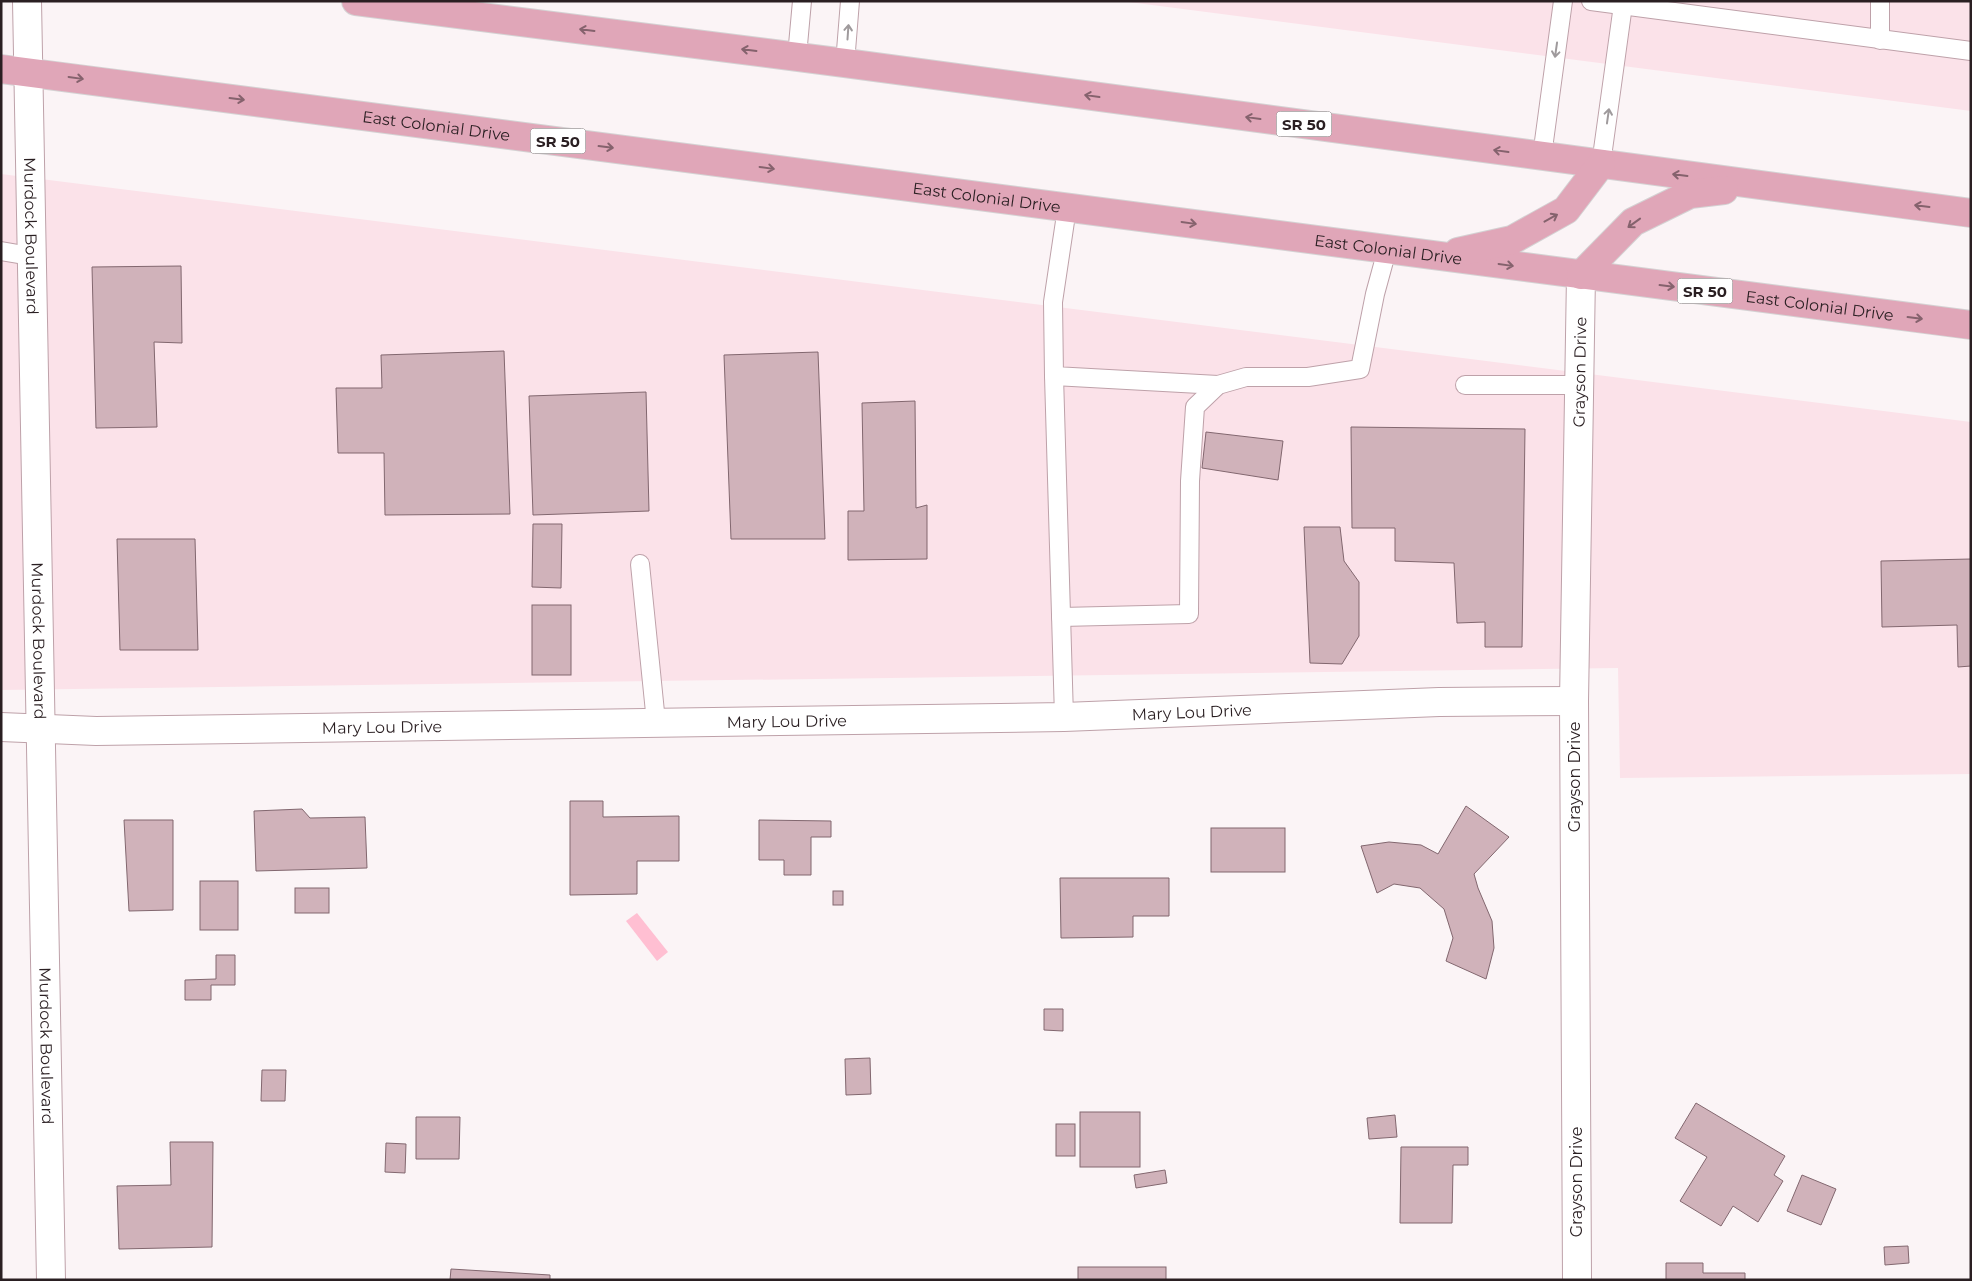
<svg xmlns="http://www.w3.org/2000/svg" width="1972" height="1281" font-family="Montserrat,sans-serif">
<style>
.built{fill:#fbe2e9}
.water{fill:#ffbfd2}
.building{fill:#d0b2ba;stroke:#82676f}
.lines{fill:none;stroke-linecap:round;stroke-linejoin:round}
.service-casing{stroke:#bea1a9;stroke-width:20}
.minor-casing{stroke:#bea1a9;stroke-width:30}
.tertiary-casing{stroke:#bea1a9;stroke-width:30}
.trunk-casing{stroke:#d4d2d3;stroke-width:30}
.service{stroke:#fff;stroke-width:18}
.minor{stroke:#fff;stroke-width:28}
.tertiary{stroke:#fff;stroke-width:28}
.trunk{stroke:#e0a6b8;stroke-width:28}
.oneway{stroke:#85626d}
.oneway2{stroke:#9f9a9c}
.labels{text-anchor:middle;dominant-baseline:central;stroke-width:5;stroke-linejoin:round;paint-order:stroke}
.shield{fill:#fff;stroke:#6a6264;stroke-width:1}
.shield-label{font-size:15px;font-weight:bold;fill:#2a1f22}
.street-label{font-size:16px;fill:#2a1f22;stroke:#fff}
</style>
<rect width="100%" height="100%" fill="#fbf4f6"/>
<!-- built -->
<g class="built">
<path d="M 1121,1 L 1971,1 L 1971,111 Z"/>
<path d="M 1,174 L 1971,422 L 1971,774 L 1620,778 L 1618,668 L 1,690 Z"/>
</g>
<!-- water -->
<path class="water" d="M 637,913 L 668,952 L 657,961 L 626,921 Z"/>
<!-- building -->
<g class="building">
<path d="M 181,266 L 182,343 L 154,342 L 157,427 L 96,428 L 92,267 Z"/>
<path d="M 504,351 L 510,514 L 385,515 L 384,453 L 338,453 L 336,388 L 382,388 L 381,355 Z"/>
<path d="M 818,352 L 825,539 L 731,539 L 724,355 Z"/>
<path d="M 646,392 L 649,511 L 533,515 L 529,396 Z"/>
<path d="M 915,401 L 916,508 L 927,505 L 927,559 L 848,560 L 848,511 L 864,511 L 862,403 Z"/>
<path d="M 1351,427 L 1525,429 L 1522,647 L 1485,647 L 1485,622 L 1457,623 L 1454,563 L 1395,561 L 1395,528 L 1352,528 Z"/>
<path d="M 1206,432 L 1283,441 L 1278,480 L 1202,468 Z"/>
<path d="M 533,524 L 562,524 L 561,588 L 532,587 Z"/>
<path d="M 1304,527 L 1340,527 L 1344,561 L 1359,582 L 1359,636 L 1342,664 L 1310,663 Z"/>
<path d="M 117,539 L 195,539 L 198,650 L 120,650 Z"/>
<path d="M 1971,559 L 1971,666 L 1958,667 L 1957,625 L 1882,627 L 1881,561 Z"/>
<rect x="532" y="605" width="39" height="70"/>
<path d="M 570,801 L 603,801 L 603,817 L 679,816 L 679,861 L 637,861 L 637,894 L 570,895 Z"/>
<path d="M 1466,806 L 1509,837 L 1474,874 L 1478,888 L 1492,921 L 1494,948 L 1486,979 L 1446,961 L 1453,938 L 1444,909 L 1420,888 L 1394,884 L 1377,893 L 1361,846 L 1389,842 L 1421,845 L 1438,854 Z"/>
<path d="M 302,809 L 310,818 L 365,817 L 367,868 L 256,871 L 254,811 Z"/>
<path d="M 124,820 L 173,820 L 173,910 L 129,911 Z"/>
<path d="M 759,820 L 831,821 L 831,837 L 811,837 L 811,875 L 784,875 L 784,860 L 759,860 Z"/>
<rect x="1211" y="828" width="74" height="44"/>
<path d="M 1060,878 L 1169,878 L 1169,916 L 1133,916 L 1133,937 L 1061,938 Z"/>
<rect x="200" y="881" width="38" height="49"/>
<rect x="295" y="888" width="34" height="25"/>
<rect x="833" y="891" width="10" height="14"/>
<path d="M 216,955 L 235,955 L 235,985 L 211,985 L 211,1000 L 185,1000 L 185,980 L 216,979 Z"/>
<path d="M 1044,1009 L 1063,1009 L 1063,1031 L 1044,1030 Z"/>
<path d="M 870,1058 L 871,1094 L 846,1095 L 845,1059 Z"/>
<path d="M 262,1070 L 286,1070 L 285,1101 L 261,1101 Z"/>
<path d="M 1696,1103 L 1785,1156 L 1774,1175 L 1783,1181 L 1758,1222 L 1733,1206 L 1721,1226 L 1680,1201 L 1707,1157 L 1675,1138 Z"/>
<rect x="1080" y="1112" width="60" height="55"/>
<path d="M 1395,1115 L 1397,1137 L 1369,1139 L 1367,1118 Z"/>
<path d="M 416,1117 L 460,1117 L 459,1159 L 416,1159 Z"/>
<rect x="1056" y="1124" width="19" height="32"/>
<path d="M 170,1142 L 213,1142 L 212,1247 L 119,1249 L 117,1186 L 171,1185 Z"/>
<path d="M 386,1143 L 406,1144 L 405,1173 L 385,1172 Z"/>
<path d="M 1401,1147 L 1468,1147 L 1468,1165 L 1453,1165 L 1452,1223 L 1400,1223 Z"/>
<path d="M 1165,1170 L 1167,1183 L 1136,1188 L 1134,1175 Z"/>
<path d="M 1802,1175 L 1836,1189 L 1821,1225 L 1787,1211 Z"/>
<path d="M 1908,1246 L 1909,1263 L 1885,1265 L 1884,1247 Z"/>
<path d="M 1666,1263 L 1703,1263 L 1703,1273 L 1745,1273 L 1745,1280 L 1666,1280 Z"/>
<rect x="1078" y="1267" width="88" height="13"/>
<path d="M 451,1269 L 550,1275 L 550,1280 L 450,1280 Z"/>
</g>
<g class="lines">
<!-- service casing -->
<g class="service-casing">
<g id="service">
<path d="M 1591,1 L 1971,51"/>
<path d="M 1880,1 L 1880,40"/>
<path d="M 797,56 L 802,1"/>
<path d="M 845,63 L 850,1"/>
<path d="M 1542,156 L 1563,1"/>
<path d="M 1601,164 L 1623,5"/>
<path d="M 1067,208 L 1053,302 L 1054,376 L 1218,385"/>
<path d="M 1,251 L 30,256"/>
<path d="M 1054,376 L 1064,717"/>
<path d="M 1465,385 L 1579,385"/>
<path d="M 640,564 L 656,722"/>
<path d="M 1061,617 L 1189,614 L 1190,481 L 1195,407 L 1218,385 L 1246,377 L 1308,377 L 1360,369 L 1375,294 L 1387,250"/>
</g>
</g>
<!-- minor casing -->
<g class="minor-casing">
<g id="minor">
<path id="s1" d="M 1,727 L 96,731 L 1064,717 L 1439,702 L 1574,701"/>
<path id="s2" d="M 1577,1280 L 1574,701 L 1581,275"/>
</g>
</g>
<!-- tertiary casing -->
<g class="tertiary-casing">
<g id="tertiary">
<path id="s3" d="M 27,1 L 51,1280"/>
</g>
</g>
<!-- trunk casing -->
<g class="trunk-casing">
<g id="trunk">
<path d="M 356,1 L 845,63 L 1971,213"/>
<path id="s4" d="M 1,69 L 1971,325"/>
<path d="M 1458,252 L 1512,240 L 1566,210 L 1601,164"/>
<path d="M 1581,275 L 1633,222 L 1690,194 L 1724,190"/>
</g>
</g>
<!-- service -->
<use href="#service" class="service"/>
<!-- minor -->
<use href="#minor" class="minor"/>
<!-- tertiary -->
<use href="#tertiary" class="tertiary"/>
<!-- trunk -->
<use href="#trunk" class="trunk"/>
</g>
<!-- one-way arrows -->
<defs><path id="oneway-shaft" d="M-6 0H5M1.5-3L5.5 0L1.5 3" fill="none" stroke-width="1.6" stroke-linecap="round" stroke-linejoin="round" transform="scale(1.25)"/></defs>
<g class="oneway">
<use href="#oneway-shaft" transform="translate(587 30) rotate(-173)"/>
<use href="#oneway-shaft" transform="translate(749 50) rotate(-173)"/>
<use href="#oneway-shaft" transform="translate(76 78) rotate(8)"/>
<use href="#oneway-shaft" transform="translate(1092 96) rotate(-172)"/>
<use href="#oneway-shaft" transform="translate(237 99) rotate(7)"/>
<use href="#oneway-shaft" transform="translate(1253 118) rotate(-172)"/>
<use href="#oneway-shaft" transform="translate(606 147) rotate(7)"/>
<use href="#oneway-shaft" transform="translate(1501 151) rotate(-172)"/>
<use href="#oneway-shaft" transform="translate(767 168) rotate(8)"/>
<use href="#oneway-shaft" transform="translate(1680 175) rotate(-173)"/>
<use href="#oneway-shaft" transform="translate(1922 206) rotate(-173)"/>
<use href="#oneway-shaft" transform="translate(1551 218) rotate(-29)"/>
<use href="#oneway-shaft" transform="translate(1189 223) rotate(8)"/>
<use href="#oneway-shaft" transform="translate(1634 223) rotate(144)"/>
<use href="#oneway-shaft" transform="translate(1506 265) rotate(8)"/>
<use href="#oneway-shaft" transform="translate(1667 286) rotate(7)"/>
<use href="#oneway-shaft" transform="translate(1915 318) rotate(7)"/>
</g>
<g class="oneway2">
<use href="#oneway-shaft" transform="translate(848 32) rotate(-86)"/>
<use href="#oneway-shaft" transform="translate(1556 50) rotate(98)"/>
<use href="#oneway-shaft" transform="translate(1608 116) rotate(-82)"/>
</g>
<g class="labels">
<!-- shield labels -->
<g class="shield">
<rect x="1276.5" y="111.5" width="55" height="25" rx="4"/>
<rect x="530.5" y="128.5" width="55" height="25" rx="4"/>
<rect x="1677.5" y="278.5" width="55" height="25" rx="4"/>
</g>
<g class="shield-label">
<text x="1304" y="124">SR 50</text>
<text x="558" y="141">SR 50</text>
<text x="1705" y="291">SR 50</text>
</g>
<!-- street labels -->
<g class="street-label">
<text stroke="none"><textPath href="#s4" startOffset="439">East Colonial Drive</textPath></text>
<text stroke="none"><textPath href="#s4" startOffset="994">East Colonial Drive</textPath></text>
<text stroke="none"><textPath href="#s3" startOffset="235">Murdock Boulevard</textPath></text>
<text stroke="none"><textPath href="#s4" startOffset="1399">East Colonial Drive</textPath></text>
<text stroke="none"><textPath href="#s4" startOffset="1834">East Colonial Drive</textPath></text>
<text stroke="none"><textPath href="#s2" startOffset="908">Grayson Drive</textPath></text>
<text stroke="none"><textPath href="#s3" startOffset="640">Murdock Boulevard</textPath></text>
<text stroke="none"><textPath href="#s1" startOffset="1191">Mary Lou Drive</textPath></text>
<text stroke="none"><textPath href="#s1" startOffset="786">Mary Lou Drive</textPath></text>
<text stroke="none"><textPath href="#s1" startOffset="381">Mary Lou Drive</textPath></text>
<text transform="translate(1574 777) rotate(-90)">Grayson Drive</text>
<text stroke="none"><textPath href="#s3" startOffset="1045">Murdock Boulevard</textPath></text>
<text transform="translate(1576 1182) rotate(-90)">Grayson Drive</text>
</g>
</g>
<!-- border -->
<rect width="1972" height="1281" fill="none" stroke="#2a1f22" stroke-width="5"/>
</svg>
